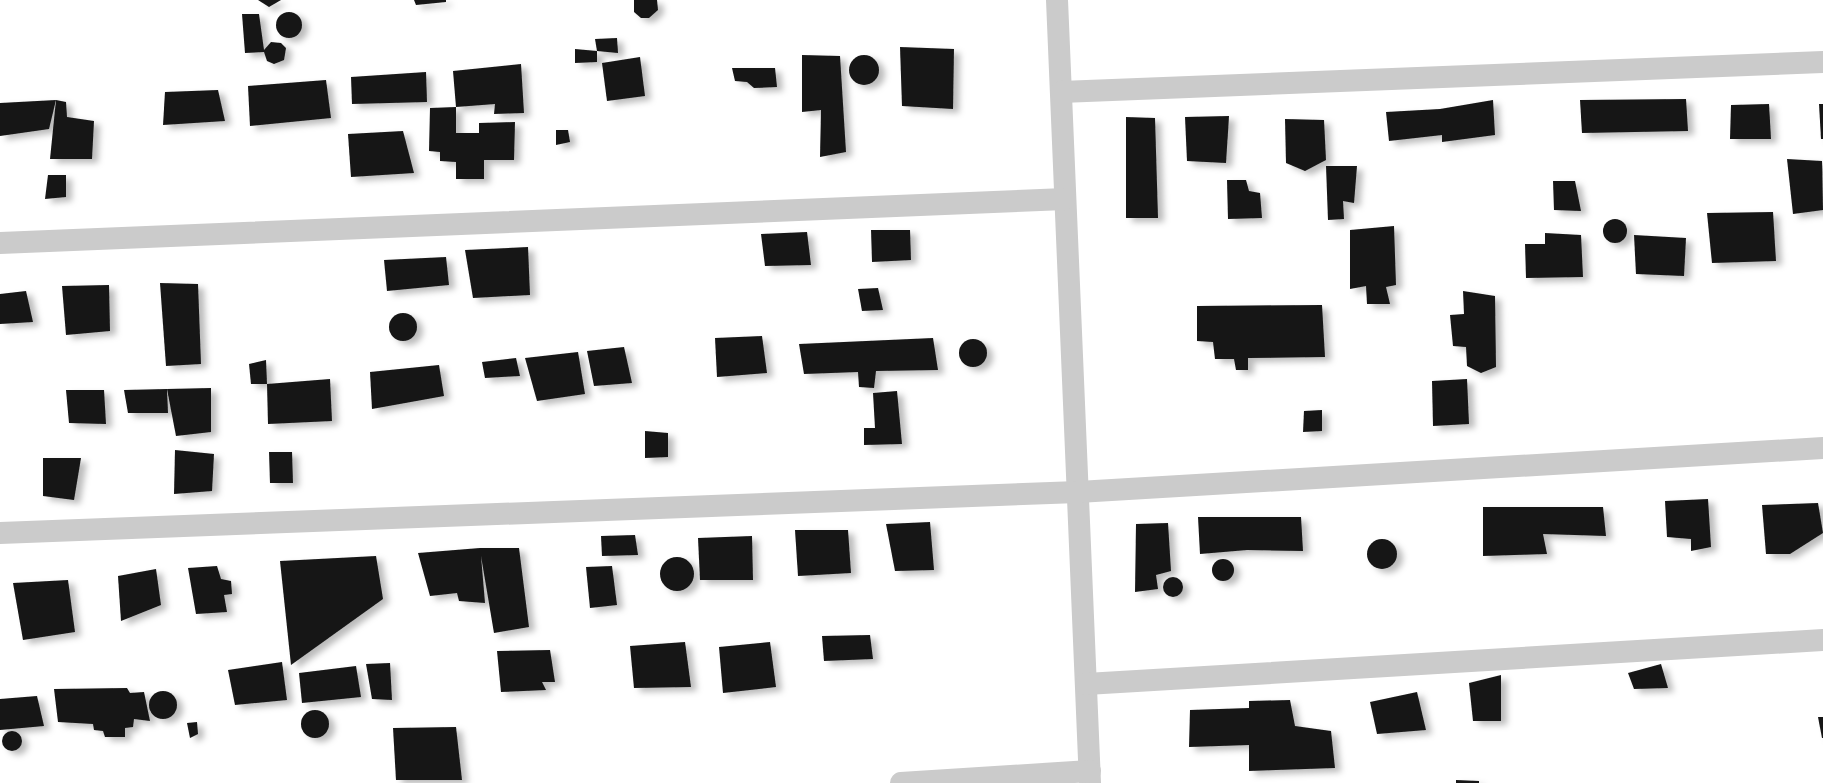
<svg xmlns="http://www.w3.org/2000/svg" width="1823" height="783" font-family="Helvetica,sans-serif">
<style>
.building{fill:#151515;filter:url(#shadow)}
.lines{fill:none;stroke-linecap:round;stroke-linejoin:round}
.minor{stroke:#cbcbcb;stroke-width:22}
</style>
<defs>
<filter id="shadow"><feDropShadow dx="6" dy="4" stdDeviation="3" flood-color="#0004"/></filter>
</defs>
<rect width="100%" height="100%" fill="#fff"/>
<!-- building -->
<g class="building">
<path d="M 258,0 L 281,0 L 269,7 Z"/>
<path d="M 414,0 L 446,0 L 446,2 L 416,5 Z"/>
<path d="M 634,0 L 657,0 L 658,10 L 649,18 L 641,18 L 634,12 Z"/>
<circle cx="289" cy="25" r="13"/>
<path d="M 242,14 L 259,14 L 264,50 L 271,42 L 281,43 L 286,48 L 284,60 L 274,64 L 267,61 L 264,52 L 245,53 Z"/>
<path d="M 617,38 L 618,53 L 597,51 L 595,39 Z"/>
<path d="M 900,47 L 954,49 L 953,109 L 902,106 Z"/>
<path d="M 575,49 L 597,51 L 597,62 L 575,63 Z"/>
<path d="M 802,55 L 840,56 L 846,152 L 820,157 L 821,110 L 802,112 Z"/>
<circle cx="864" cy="70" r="15"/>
<path d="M 640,57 L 645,96 L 607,101 L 602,63 Z"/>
<path d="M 521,64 L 524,113 L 494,114 L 495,104 L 456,107 L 453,71 Z"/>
<path d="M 732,68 L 775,68 L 777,87 L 754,88 L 747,82 L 735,81 Z"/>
<path d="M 426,72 L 427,102 L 352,104 L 351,77 Z"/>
<path d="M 326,80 L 331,118 L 250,126 L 248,86 Z"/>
<path d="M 218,90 L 225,121 L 163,125 L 165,92 Z"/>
<path d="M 1686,99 L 1688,131 L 1582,133 L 1580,100 Z"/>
<path d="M 56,100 L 49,129 L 0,136 L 0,103 Z"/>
<path d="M 56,100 L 66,102 L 67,117 L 94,121 L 92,159 L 50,159 Z"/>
<path d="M 1493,100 L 1495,135 L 1442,142 L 1442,135 L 1389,141 L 1386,112 L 1440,109 Z"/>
<path d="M 1769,104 L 1771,139 L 1730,139 L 1731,105 Z"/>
<path d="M 1819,104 L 1823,104 L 1823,139 L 1821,139 Z"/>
<path d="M 456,107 L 456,133 L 479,133 L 479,123 L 515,122 L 514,160 L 484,160 L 484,179 L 456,179 L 456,162 L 440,161 L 440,152 L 429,151 L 430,108 Z"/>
<path d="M 1229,116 L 1226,163 L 1187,161 L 1185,117 Z"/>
<path d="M 1126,117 L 1155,118 L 1158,218 L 1126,218 Z"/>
<path d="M 1285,119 L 1324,120 L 1326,160 L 1305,171 L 1286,163 Z"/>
<path d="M 556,130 L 568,130 L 570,142 L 556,145 Z"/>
<path d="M 403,131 L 414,173 L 351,177 L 348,134 Z"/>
<path d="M 1787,159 L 1822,161 L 1823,210 L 1793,214 Z"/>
<path d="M 1326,166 L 1357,166 L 1354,203 L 1343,201 L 1344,219 L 1328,220 Z"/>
<path d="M 48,175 L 66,175 L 66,197 L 45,199 Z"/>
<path d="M 1227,180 L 1246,180 L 1249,191 L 1260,193 L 1262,218 L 1228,219 Z"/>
<path d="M 1553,181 L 1575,181 L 1581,211 L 1554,210 Z"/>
<path d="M 1773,212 L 1776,261 L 1712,263 L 1707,213 Z"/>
<circle cx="1615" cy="231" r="12"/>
<path d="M 1394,226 L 1396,285 L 1386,287 L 1390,304 L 1367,304 L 1366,286 L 1350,289 L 1350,230 Z"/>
<path d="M 871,230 L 910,230 L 911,260 L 872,262 Z"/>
<path d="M 807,232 L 811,265 L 765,266 L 761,234 Z"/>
<path d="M 1545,233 L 1581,235 L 1583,277 L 1526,278 L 1525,244 L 1545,244 Z"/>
<path d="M 1634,235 L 1686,238 L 1684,276 L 1636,274 Z"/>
<path d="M 528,247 L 530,295 L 473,298 L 465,250 Z"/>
<path d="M 446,257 L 449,285 L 387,291 L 384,260 Z"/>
<path d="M 160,283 L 198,284 L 201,364 L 166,366 Z"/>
<path d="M 109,285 L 110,331 L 66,335 L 62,286 Z"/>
<path d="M 878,288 L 883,310 L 862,311 L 858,289 Z"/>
<path d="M 26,291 L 33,322 L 0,324 L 0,294 Z"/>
<path d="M 1463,291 L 1495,296 L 1496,367 L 1481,373 L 1467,366 L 1466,347 L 1453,346 L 1450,315 L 1464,314 Z"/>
<path d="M 1322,305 L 1325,357 L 1248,358 L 1248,370 L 1236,370 L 1234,359 L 1215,359 L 1213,342 L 1197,341 L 1197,306 Z"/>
<circle cx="403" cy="327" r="14"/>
<path d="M 762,336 L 767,373 L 717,377 L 715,338 Z"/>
<path d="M 933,338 L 938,370 L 876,371 L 874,388 L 859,387 L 858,372 L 804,374 L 799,344 Z"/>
<circle cx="973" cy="353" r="14"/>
<path d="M 624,347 L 632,383 L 594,386 L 587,351 Z"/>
<path d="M 578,352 L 585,394 L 537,401 L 525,358 Z"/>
<path d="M 516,358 L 520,376 L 485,378 L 482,362 Z"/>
<path d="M 266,360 L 267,384 L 251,384 L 249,364 Z"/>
<path d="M 439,365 L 444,396 L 372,409 L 370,372 Z"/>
<path d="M 330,379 L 332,421 L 268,424 L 267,384 Z"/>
<path d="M 1467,379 L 1469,424 L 1433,426 L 1432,381 Z"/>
<path d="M 211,388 L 211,432 L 176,436 L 167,389 Z"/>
<path d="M 167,389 L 168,413 L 128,413 L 124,390 Z"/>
<path d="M 66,390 L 104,390 L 106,424 L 69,423 Z"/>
<path d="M 897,391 L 902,444 L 864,445 L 864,428 L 875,428 L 873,393 Z"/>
<path d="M 1322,410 L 1322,431 L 1303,432 L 1304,411 Z"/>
<path d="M 645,431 L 668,433 L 668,457 L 645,458 Z"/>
<path d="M 175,450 L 214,454 L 212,491 L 174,494 Z"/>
<path d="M 269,452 L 292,452 L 293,483 L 270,483 Z"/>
<path d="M 43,458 L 81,458 L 74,500 L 43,496 Z"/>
<path d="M 1708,499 L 1711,547 L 1691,551 L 1691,539 L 1667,537 L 1665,501 Z"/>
<path d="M 1818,503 L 1823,533 L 1790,554 L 1766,554 L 1762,505 Z"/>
<path d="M 1483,507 L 1603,507 L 1606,536 L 1543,534 L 1547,554 L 1483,556 Z"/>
<path d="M 1198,517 L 1301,517 L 1303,551 L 1247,550 L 1200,554 Z"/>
<path d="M 930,522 L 934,570 L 895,571 L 886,524 Z"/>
<path d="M 1168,523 L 1171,571 L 1156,575 L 1158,589 L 1135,592 L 1136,524 Z"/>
<path d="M 795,530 L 848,530 L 851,573 L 798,576 Z"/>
<path d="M 635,535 L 638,555 L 602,556 L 601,536 Z"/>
<path d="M 752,536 L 753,580 L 700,580 L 698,538 Z"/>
<circle cx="1382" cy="554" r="15"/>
<path d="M 480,548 L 519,548 L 529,627 L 494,633 L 481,556 L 485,603 L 459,601 L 457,593 L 430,596 L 418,553 Z"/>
<path d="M 376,556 L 383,599 L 291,665 L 280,561 Z"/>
<circle cx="677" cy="574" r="17"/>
<circle cx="1223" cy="570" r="11"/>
<path d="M 217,566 L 221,579 L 231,581 L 232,594 L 224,595 L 227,612 L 196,614 L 188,568 Z"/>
<path d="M 612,566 L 617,605 L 590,608 L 586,567 Z"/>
<path d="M 156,569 L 161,605 L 121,621 L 118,576 Z"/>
<circle cx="1173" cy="587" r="10"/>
<path d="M 68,580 L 75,632 L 23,640 L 13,583 Z"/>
<path d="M 870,635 L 873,659 L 824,661 L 822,636 Z"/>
<path d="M 685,642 L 691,687 L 634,688 L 630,646 Z"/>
<path d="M 770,642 L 776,687 L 723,693 L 719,647 Z"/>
<path d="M 550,650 L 555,682 L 542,682 L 546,690 L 501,692 L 497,651 Z"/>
<path d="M 282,662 L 287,700 L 235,705 L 228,670 Z"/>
<path d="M 390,663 L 392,700 L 372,699 L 366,664 Z"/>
<path d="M 1661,664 L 1668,688 L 1634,689 L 1628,673 Z"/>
<path d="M 356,666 L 361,697 L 302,703 L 299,673 Z"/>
<path d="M 1501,675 L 1501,721 L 1473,721 L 1469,683 Z"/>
<path d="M 127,688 L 130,693 L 144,692 L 150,721 L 134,719 L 133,727 L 125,728 L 125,737 L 105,737 L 103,731 L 94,730 L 93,724 L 58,722 L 54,689 Z"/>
<circle cx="163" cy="705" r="14"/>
<path d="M 1417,692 L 1426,730 L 1377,734 L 1370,702 Z"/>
<path d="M 37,696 L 44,726 L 0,730 L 0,699 Z"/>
<path d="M 1290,700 L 1295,726 L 1331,731 L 1335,768 L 1249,771 L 1249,745 L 1189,747 L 1190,710 L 1249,708 L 1249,701 Z"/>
<circle cx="315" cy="724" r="14"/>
<path d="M 1818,717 L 1823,717 L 1823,738 L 1822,738 Z"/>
<path d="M 197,722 L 198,734 L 190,738 L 187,723 Z"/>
<path d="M 456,727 L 462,780 L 396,780 L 393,728 Z"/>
<circle cx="12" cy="741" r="10"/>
<path d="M 1456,780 L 1479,781 L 1479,783 L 1456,783 Z"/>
</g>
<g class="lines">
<!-- minor -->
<g class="minor">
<path d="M 1057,0 L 1090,783"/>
<path d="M 1061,92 L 1823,62"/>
<path d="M 0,243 L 1065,199"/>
<path d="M 0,533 L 1078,492 L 1823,448"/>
<path d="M 1086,684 L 1823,640"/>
<path d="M 901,783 L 1090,771"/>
</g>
</g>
</svg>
